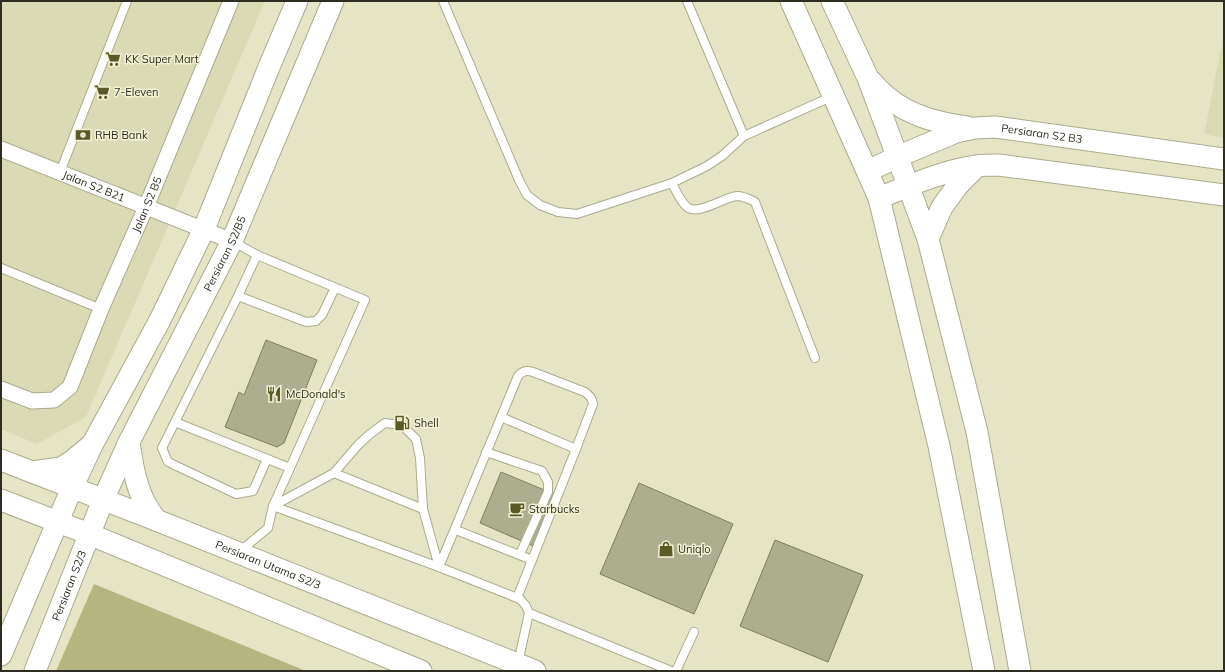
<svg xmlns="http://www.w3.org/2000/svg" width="1225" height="672" font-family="Mulish,sans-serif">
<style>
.built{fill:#dadbb4}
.green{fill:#b5b57f}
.building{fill:#adae90;stroke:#7e7e62}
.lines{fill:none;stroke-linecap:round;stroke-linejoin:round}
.lane-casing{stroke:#abab8e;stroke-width:10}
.street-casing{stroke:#abab8e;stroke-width:17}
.secondary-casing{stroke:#abab8e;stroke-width:23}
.lane{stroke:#fff;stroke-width:8}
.street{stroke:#fff;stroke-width:15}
.secondary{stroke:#fff;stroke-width:21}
.labels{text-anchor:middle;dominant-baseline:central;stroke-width:3;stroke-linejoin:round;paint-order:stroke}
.poi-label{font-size:11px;fill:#2d2d21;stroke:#f2f2d3;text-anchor:start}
.street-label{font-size:11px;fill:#2d2d21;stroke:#f2f2d3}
</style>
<rect width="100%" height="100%" fill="#e5e5c6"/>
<!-- built -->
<g class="built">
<path d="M 1,1 L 265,1 L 86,417 L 37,444 L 1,429 Z"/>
<path d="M 1224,33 L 1224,138 L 1204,134 Z"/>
</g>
<!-- green -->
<path class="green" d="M 94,584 L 306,671 L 56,671 Z"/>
<!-- building -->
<g class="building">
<path d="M 266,340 L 317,360 L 284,443 L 277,447 L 225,427 L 239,392 L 244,395 Z"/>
<path d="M 501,472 L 554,494 L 533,546 L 480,523 Z"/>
<path d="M 639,483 L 733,524 L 694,614 L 600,574 Z"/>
<path d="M 775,540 L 863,575 L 828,662 L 740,626 Z"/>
</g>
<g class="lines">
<!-- lane casing -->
<g class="lane-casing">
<g id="lane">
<path d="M 443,1 L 519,180 L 527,195 L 540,205 L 558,212 L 577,214 L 672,183 L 707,166 L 722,156 L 744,136 L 833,96"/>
<path d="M 687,1 L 744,136"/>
<path d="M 60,172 L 127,1"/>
<path d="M 672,183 C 676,191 680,201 687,207 C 698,216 724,197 737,196 C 744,196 749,199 755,202 L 815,358"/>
<path d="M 232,241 L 257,255 L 365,300 L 273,506 L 268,528 L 239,552"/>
<path d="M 257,255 L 238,296 L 162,448 L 168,462 L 236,494 L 253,491 L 267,459"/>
<path d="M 1,268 L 101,309"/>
<path d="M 238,296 L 306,322 L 316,321 L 322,315 L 335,288"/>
<path d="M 501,417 L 576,449"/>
<path d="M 175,422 L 290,468"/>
<path d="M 486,452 L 542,471 L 548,482 L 548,492 L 520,554"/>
<path d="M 334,473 L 423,509"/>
<path d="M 273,506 L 439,567 L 520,599 L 526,606 L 529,613 L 518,663"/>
<path d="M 273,506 L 334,473 L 358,445 L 370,434 L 385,423 L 402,425 L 416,439 L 420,458 L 423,509 L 439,567"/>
<path d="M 456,530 L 532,560"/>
<path d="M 439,567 L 518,376 C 523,371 526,370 533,372 L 585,392 C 590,396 592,398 593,404 L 576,449 L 517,598"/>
<path d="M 529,613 L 671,671"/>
<path d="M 676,671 L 694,632"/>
</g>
</g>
<!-- street casing -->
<g class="street-casing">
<g id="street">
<path id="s1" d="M 1,149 L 232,241"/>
<path id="s2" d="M 1,389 L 32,401 L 54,400 L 70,387 L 101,309 L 146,207 L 231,1"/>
</g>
</g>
<!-- secondary casing -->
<g class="secondary-casing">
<g id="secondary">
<path d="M 791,1 L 879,198 L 939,446 L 984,671"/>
<path d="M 832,1 L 868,78 L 928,239 L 977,432 L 1020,671"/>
<path d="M 871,81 C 876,87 881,92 887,97 C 910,116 938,123 967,127"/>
<path id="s3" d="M 868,171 L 897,157 L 956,132 L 975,128 L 995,127 L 1224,159"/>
<path d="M 879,198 C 908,186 945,170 977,166 C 984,165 991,165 999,165 L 1224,195"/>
<path d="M 928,239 L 942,207 L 958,185 L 977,166"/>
<path d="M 129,442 C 132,462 135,483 144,501 C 147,508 152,514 156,520"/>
<path id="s4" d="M 1,460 L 156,520 L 535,671"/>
<path d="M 32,472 L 61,468 L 72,461 L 89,447"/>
<path d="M 1,500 L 89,534 L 421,671"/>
<path d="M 1,655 L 72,488 L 92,445 L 160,320 L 204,229 L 269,67 L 297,1"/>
<path id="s5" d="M 35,671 L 103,500 L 129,442 L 232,241 L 333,1"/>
</g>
</g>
<!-- lane -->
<use href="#lane" class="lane"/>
<!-- street -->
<use href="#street" class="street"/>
<!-- secondary -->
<use href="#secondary" class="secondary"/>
</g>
<!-- icons -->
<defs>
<g id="supermarket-bare" transform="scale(1.2)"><path d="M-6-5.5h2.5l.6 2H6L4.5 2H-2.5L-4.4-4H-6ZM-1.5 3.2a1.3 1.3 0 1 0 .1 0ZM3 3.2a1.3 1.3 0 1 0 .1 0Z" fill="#5a5a26" stroke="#f2f2d3" stroke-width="2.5" paint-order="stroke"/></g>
<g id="bank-bare" transform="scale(1.2)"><path d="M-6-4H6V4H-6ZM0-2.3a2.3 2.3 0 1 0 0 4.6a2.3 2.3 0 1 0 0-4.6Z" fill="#5a5a26" stroke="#f2f2d3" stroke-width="2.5" paint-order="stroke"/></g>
<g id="restaurant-bare" transform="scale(1.2)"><path d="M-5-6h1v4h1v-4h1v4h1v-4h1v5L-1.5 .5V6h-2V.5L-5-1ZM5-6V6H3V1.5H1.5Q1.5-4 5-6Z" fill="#5a5a26" stroke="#f2f2d3" stroke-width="2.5" paint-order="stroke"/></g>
<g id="fuel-bare" transform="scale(1.2)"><path d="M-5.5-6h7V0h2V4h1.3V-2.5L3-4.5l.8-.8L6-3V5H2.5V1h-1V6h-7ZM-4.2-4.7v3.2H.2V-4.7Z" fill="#5a5a26" stroke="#f2f2d3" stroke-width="2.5" paint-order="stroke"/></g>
<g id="cafe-bare" transform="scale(1.2)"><path d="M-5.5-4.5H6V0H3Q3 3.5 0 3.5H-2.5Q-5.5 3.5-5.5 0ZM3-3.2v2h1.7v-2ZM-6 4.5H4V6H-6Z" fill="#5a5a26" stroke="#f2f2d3" stroke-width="2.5" paint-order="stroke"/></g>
<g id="shop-bare" transform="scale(1.2)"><path d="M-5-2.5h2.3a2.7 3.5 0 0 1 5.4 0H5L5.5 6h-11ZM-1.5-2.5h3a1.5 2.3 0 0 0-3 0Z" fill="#5a5a26" stroke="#f2f2d3" stroke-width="2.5" paint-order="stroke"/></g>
</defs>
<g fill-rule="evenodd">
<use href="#supermarket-bare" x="113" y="59"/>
<use href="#supermarket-bare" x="102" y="92"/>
<use href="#bank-bare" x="83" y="135"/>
<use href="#restaurant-bare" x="274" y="394"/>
<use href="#fuel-bare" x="402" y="423"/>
<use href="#cafe-bare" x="517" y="509"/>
<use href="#shop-bare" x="666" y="549"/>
</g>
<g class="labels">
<!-- poi labels -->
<g class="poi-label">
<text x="125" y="59">KK Super Mart</text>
<text x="114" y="92">7-Eleven</text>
<text x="95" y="135">RHB Bank</text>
<text x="286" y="394">McDonald's</text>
<text x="414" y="423">Shell</text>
<text x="529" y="509">Starbucks</text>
<text x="678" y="549">Uniqlo</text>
</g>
<!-- street labels -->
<g class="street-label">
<text stroke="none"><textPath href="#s3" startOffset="183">Persiaran S2 B3</textPath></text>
<text stroke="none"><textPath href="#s1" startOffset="100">Jalan S2 B21</textPath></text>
<text stroke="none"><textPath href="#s2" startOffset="274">Jalan S2 B5</textPath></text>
<text stroke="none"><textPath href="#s5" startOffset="459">Persiaran S2/B5</textPath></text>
<text stroke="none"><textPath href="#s4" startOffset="287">Persiaran Utama S2/3</textPath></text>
<text stroke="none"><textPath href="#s5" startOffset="92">Persiaran S2/3</textPath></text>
</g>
</g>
<!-- border -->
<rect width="1225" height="672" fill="none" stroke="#2d2d21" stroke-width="4"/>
</svg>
